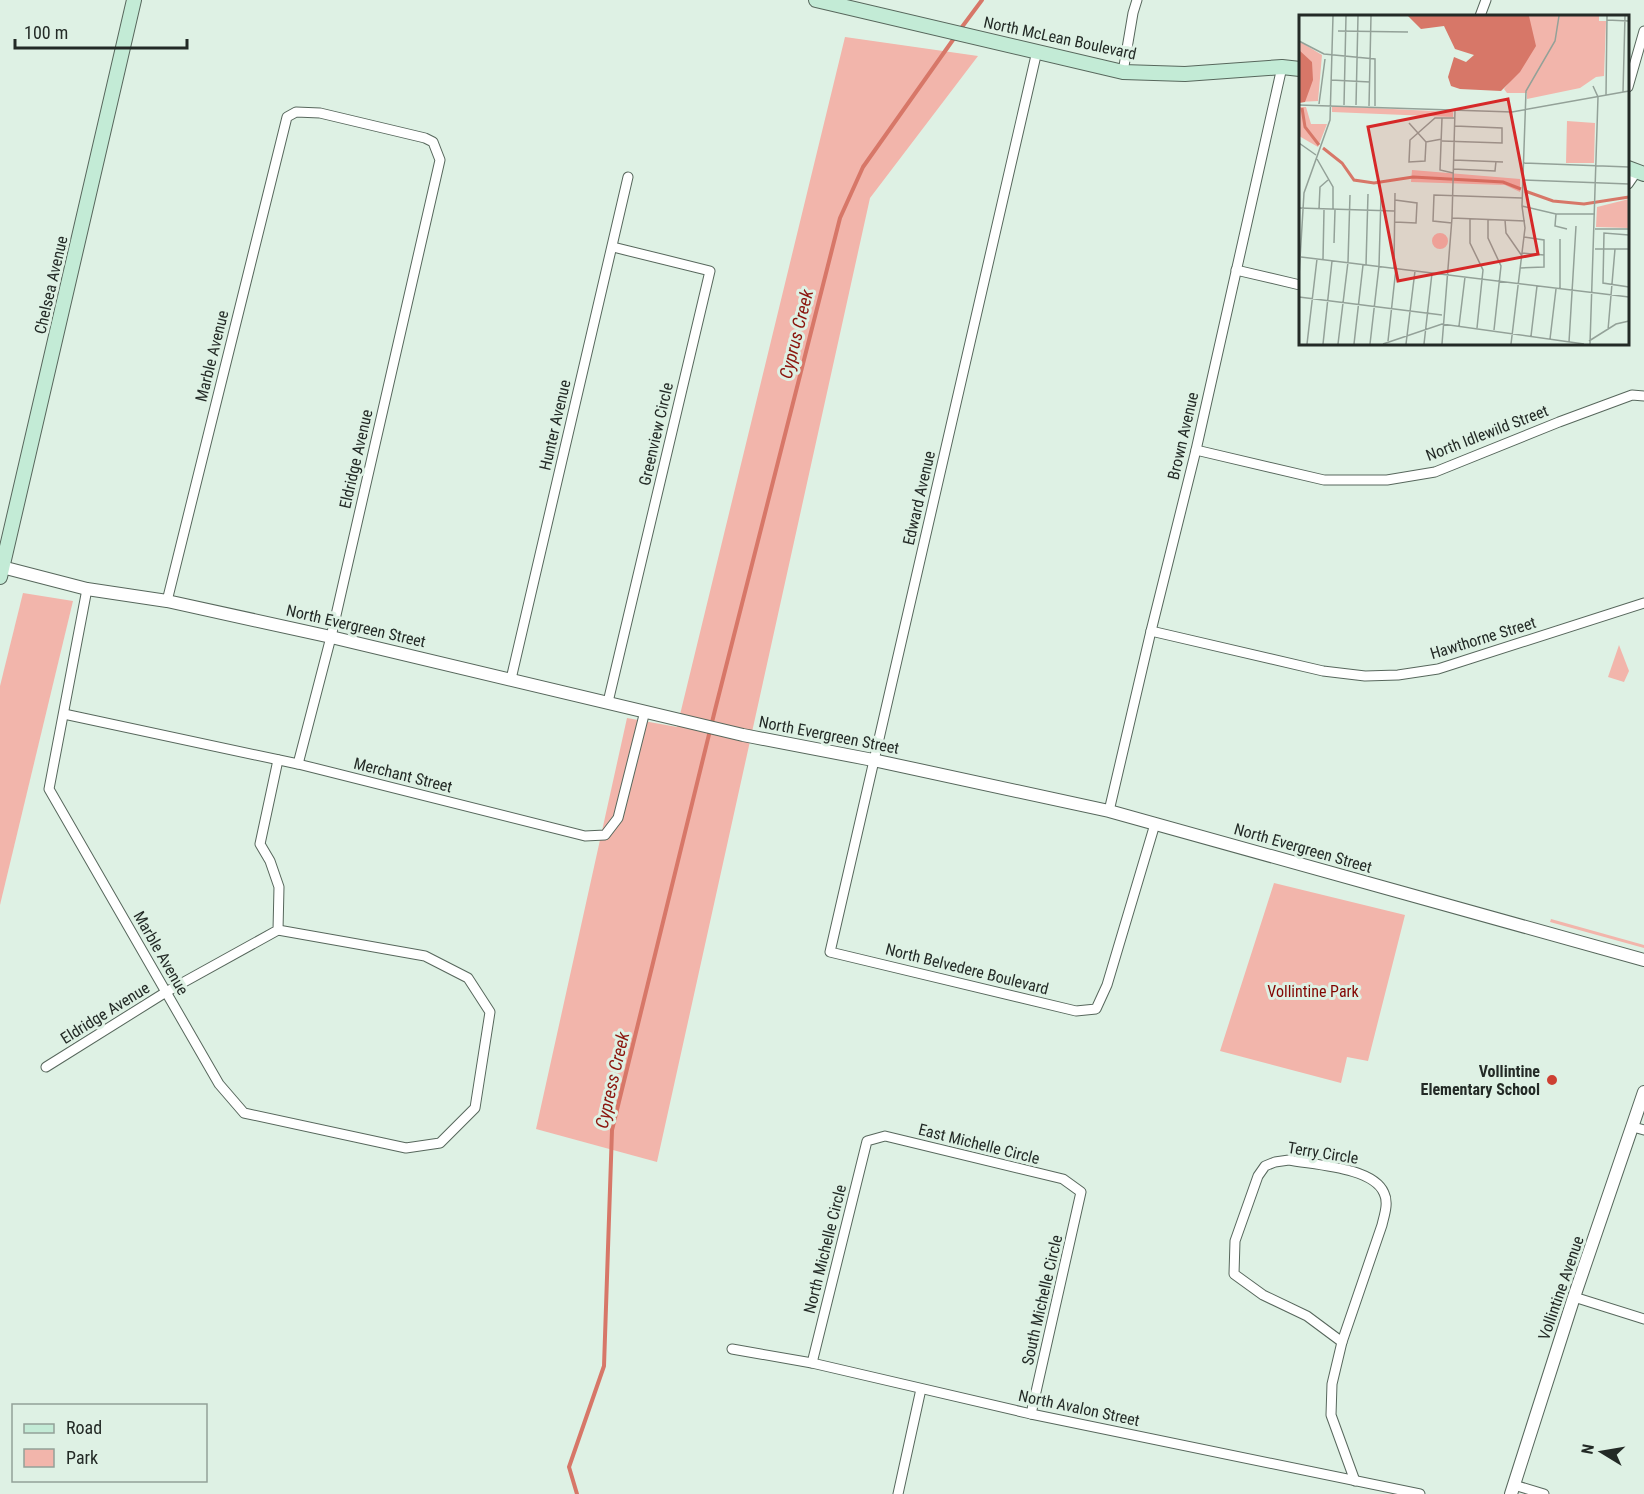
<svg xmlns="http://www.w3.org/2000/svg" width="1644" height="1494" font-family="'Roboto Condensed',sans-serif">
<style>
.green{fill:#f2b5ab}
.lines{fill:none;stroke-linecap:round;stroke-linejoin:round}
.stream{stroke:#d77768;stroke-width:4}
.minor-casing{stroke:#57675c;stroke-width:11}
.tertiary-casing{stroke:#57675c;stroke-width:14}
.secondary-casing{stroke:#57675c;stroke-width:16}
.minor{stroke:#fff;stroke-width:9}
.tertiary{stroke:#fff;stroke-width:12}
.secondary{stroke:#c3ebd6;stroke-width:14}
.poi-dot{fill:#cd4032;stroke:#def1e4;stroke-width:2}
.labels{text-anchor:middle;dominant-baseline:central;stroke-width:6;stroke-linejoin:round;paint-order:stroke}
.street-label{font-size:16px;fill:#232a26;stroke:#def1e4}
.park-label{font-size:16px;fill:#820602;stroke:#def1e4}
.poi-label{font-size:16px;font-weight:bold;fill:#232a26;stroke:#def1e4;text-anchor:end}
.water-label{font-size:18px;font-style:italic;fill:#8b150d;stroke:#def1e4}
.inset-river{fill:none;stroke:#d77768;stroke-width:3}
.inset-road{fill:none;stroke:#93a198;stroke-width:1.5}
.view{fill:#d62828;fill-opacity:0.15;stroke:#d62828;stroke-width:3}
.inset-edge{fill:none;stroke:#232a26;stroke-width:3}
</style>
<rect width="100%" height="100%" fill="#def1e4"/>
<!-- green -->
<g class="green">
<path d="M 845,37 L 978,56 L 870,198 L 657,1162 L 536,1129 L 627,718 L 677,727 Z"/>
<path d="M 23,593 L 73,601 L 0,905 L 0,686 Z"/>
<path d="M 1619,645 L 1629,671 L 1624,682 L 1608,677 Z"/>
<path d="M 1274,883 L 1405,915 L 1368,1061 L 1347,1057 L 1341,1083 L 1220,1051 Z"/>
<path d="M 1551,919 L 1644,945 L 1644,948 L 1550,922 Z"/>
</g>
<g class="lines">
<!-- stream -->
<g class="stream">
<path d="M 959,31 L 982,0"/>
<path d="M 577,1494 L 569,1467 L 604,1366 L 612,1130 L 715,710 L 840,218 L 863,167 L 955,37"/>
</g>
<!-- minor casing -->
<g class="minor-casing">
<g id="minor">
<path d="M 1480,16 L 1486,0"/>
<path d="M 1037,51 L 830,952 L 1076,1011 L 1096,1009 L 1107,985 L 1155,824"/>
<path d="M 1123,72 L 1133,13 L 1137,0"/>
<path d="M 1628,87 L 1644,31"/>
<path d="M 1628,184 L 1637,171"/>
<path d="M 1236,270 L 1300,285"/>
<path d="M 1196,450 L 1324,480 L 1387,480 L 1435,472 L 1559,422 L 1632,395 L 1644,396"/>
<path d="M 87,589 L 49,789 L 219,1084 L 244,1113 L 406,1148 L 440,1143 L 475,1108 L 490,1012 L 468,978 L 425,956 L 278,930"/>
<path d="M 167,601 L 287,117 L 296,112 L 320,113 L 425,138 L 433,142 L 440,160 L 331,637 L 298,764"/>
<path d="M 1151,631 L 1323,671 L 1365,676 L 1398,675 L 1438,669 L 1644,603"/>
<path d="M 511,679 L 628,177"/>
<path d="M 608,702 L 710,271 L 613,247"/>
<path d="M 64,714 L 298,764 L 585,836 L 605,835 L 618,818 L 645,711"/>
<path d="M 1109,811 L 1151,631 L 1196,450 L 1282,67"/>
<path d="M 46,1067 L 166,992 L 278,930 L 279,887 L 270,861 L 260,844 L 278,760"/>
<path d="M 1633,1127 L 1644,1130"/>
<path d="M 1289,1160 C 1314,1165 1373,1167 1384,1193 C 1389,1203 1384,1216 1382,1225 L 1342,1342 L 1307,1316 L 1263,1295 L 1234,1274 L 1235,1241 L 1258,1176 L 1265,1166 L 1275,1162 Z"/>
<path d="M 1574,1297 L 1644,1319"/>
<path d="M 1342,1342 L 1332,1384 L 1331,1415 L 1355,1481"/>
<path d="M 732,1349 L 812,1363 L 1031,1414 L 1420,1494"/>
<path d="M 812,1363 L 867,1141 L 885,1136 L 1063,1179 L 1081,1192 L 1031,1414"/>
<path d="M 1514,1485 L 1544,1494"/>
<path d="M 898,1494 L 921,1389"/>
</g>
</g>
<!-- tertiary casing -->
<g class="tertiary-casing">
<g id="tertiary">
<path d="M 2,567 L 87,589 L 167,601 L 331,637 L 743,735 L 873,760 L 1109,811 L 1644,960"/>
<path d="M 1511,1494 L 1574,1297 L 1644,1092"/>
</g>
</g>
<!-- secondary casing -->
<g class="secondary-casing">
<g id="secondary">
<path d="M 816,0 L 1123,72 L 1185,74 L 1282,67 L 1300,69"/>
<path d="M 1628,168 L 1644,174"/>
<path d="M 0,577 L 134,0"/>
</g>
</g>
<!-- minor -->
<use href="#minor" class="minor"/>
<!-- tertiary -->
<use href="#tertiary" class="tertiary"/>
<!-- secondary -->
<use href="#secondary" class="secondary"/>
</g>
<!-- markers -->
<circle class="poi-dot" cx="1552" cy="1080" r="6"/>
<g class="labels">
<!-- street labels -->
<g class="street-label">
<text transform="translate(1060 38) rotate(12)">North McLean Boulevard</text>
<text transform="translate(51 285) rotate(-77)">Chelsea Avenue</text>
<text transform="translate(212 356) rotate(-76)">Marble Avenue</text>
<text transform="translate(555 425) rotate(-77)">Hunter Avenue</text>
<text transform="translate(1487 433) rotate(-21)">North Idlewild Street</text>
<text transform="translate(656 434) rotate(-77)">Greenview Circle</text>
<text transform="translate(1183 436) rotate(-77)">Brown Avenue</text>
<text transform="translate(356 459) rotate(-77)">Eldridge Avenue</text>
<text transform="translate(919 498) rotate(-77)">Edward Avenue</text>
<text transform="translate(356 626) rotate(13)">North Evergreen Street</text>
<text transform="translate(1483 638) rotate(-17)">Hawthorne Street</text>
<text transform="translate(829 735) rotate(11)">North Evergreen Street</text>
<text transform="translate(403 775) rotate(14)">Merchant Street</text>
<text transform="translate(1303 848) rotate(16)">North Evergreen Street</text>
<text transform="translate(161 953) rotate(60)">Marble Avenue</text>
<text transform="translate(967 969) rotate(14)">North Belvedere Boulevard</text>
<text transform="translate(105 1013) rotate(-32)">Eldridge Avenue</text>
<text transform="translate(979 1144) rotate(14)">East Michelle Circle</text>
<text transform="translate(1323 1153) rotate(9)">Terry Circle</text>
<text transform="translate(825 1249) rotate(-76)">North Michelle Circle</text>
<text transform="translate(1561 1288) rotate(-71)">Vollintine Avenue</text>
<text transform="translate(1042 1300) rotate(-77)">South Michelle Circle</text>
<text transform="translate(1079 1408) rotate(12)">North Avalon Street</text>
</g>
<!-- park labels -->
<g class="park-label">
<text x="1313" y="991">Vollintine Park</text>
</g>
<!-- poi labels -->
<g class="poi-label">
<text x="1540" y="1071">Vollintine<tspan x="1540" dy="18">Elementary School</tspan></text>
</g>
<!-- water labels -->
<g class="water-label">
<text transform="translate(796 334) rotate(-76)">Cyprus Creek</text>
<text transform="translate(612 1080) rotate(-77)">Cypress Creek</text>
</g>
</g>
<!-- overview -->
<g transform="translate(1299 15)">
<rect width="330" height="330" fill="#def1e4"/>
<path d="M 230,1 L 300,1 L 300,6 L 307,6 L 305,61 L 297,62 L 281,73 L 228,84 L 228,78 L 208,78 L 205,74 L 212,65 ZM 0,26 L 23,40 L 19,86 L 0,87 ZM 33,91 L 154,97 L 154,102 L 33,97 ZM 0,92 L 7,92 L 12,109 L 28,109 L 19,132 L 0,121 ZM 268,106 L 296,108 L 295,148 L 267,148 ZM 113,155 L 221,164 L 221,177 L 206,170 L 112,167 ZM 330,184 L 330,213 L 297,212 L 298,192 ZM133 226a8 8 0 1 1 16 0a8 8 0 1 1-16 0Z" fill="#f2b5ab"/>
<path d="M 109,1 L 230,1 L 237,31 L 221,57 L 202,76 L 161,74 L 152,71 L 149,62 L 155,42 L 167,47 L 175,40 L 156,34 L 145,11 L 122,14 ZM 0,35 L 13,47 L 14,65 L 6,87 L 0,88 Z" fill="#d77768"/>
<path class="inset-river" d="M 3,93 L 6,112 L 20,130M 24,133 L 43,148 L 55,165 L 75,168 L 114,162 L 204,167 L 222,174M 226,176 L 254,186 L 285,189 L 330,182"/>
<path class="inset-road" d="M 308,5 L 330,6M 39,16 L 109,17M 0,26 L 25,39 L 76,44 L 76,91M 32,65 L 71,67M 324,77 L 326,1M 307,80 L 308,1M 20,89 L 26,44M 0,90 L 213,97 L 330,76M 45,90 L 47,1M 57,90 L 59,1M 70,91 L 72,1M 143,103 L 141,155 L 154,158M 110,108 L 127,127 L 143,124M 143,126 L 203,128 L 203,113 L 156,111M 127,127 L 126,146 L 110,147 L 111,125 L 136,103 L 155,103M 0,128 L 17,140M 18,144 L 34,172 L 34,194M 155,145 L 204,147M 224,148 L 330,152M 154,154 L 196,156 L 197,146M 224,165 L 330,169M 96,185 L 118,188 L 117,208 L 96,207M 223,191 L 257,199 L 296,199M 0,193 L 95,196M 20,194 L 21,172 L 29,165M 257,199 L 256,211 L 268,214M 153,203 L 226,206M 171,204 L 171,228 L 184,255 L 178,313M 189,205 L 189,223 L 202,251 L 195,315M 206,205 L 207,218 L 223,241M 153,208 L 134,206 L 135,180 L 223,183M 296,214 L 330,214M 330,220 L 305,218 L 304,268 L 330,272M 35,228 L 36,195M 296,234 L 330,234M 223,238 L 245,240M 2,242 L 330,282M 24,244 L 25,195M 67,250 L 69,179M 95,253 L 96,178M 221,253 L 245,252 L 245,225 L 225,222M 0,261 L 5,178 L 31,105 L 34,1M 261,274 L 261,224M 0,282 L 143,300M 160,311 L 166,262M 309,315 L 316,234M 232,321 L 238,271M 251,324 L 257,274M 89,326 L 97,253M 290,326 L 317,309 L 330,306M 270,327 L 277,211M 8,329 L 18,244M 24,329 L 33,246M 39,329 L 49,247 L 51,180M 55,329 L 64,250M 71,329 L 80,251 L 82,181M 84,329 L 143,309 L 285,329M 107,329 L 116,256M 125,329 L 133,258M 143,329 L 153,203 L 156,95M 212,329 L 226,213 L 223,191 L 227,76 L 256,26 L 260,1M 291,329 L 299,82 L 294,71"/>
<path class="view" d="M 209,84 L 239,239 L 99,266 L 69,112 Z"/>
<rect width="330" height="330" class="inset-edge"/>
</g>
<!-- legend -->
<rect x="12" y="1404" width="195" height="78" fill="#def1e4" stroke="#93a198" stroke-width="1.5"/>
<rect x="24" y="1424" width="30" height="9" fill="#c3ebd6" stroke="#93a198" stroke-width="1.5"/>
<text x="66" y="1434" font-size="18" fill="#232a26">Road</text>
<rect x="24" y="1449" width="30" height="18" fill="#f2b5ab" stroke="#93a198" stroke-width="1.5"/>
<text x="66" y="1464" font-size="18" fill="#232a26">Park</text>
<!-- north arrow -->
<g transform="translate(1602 1452) rotate(281)" stroke="#def1e4" stroke-width="4.5" paint-order="stroke">
<path d="M0-4.5L10 22L0 15L-10 22Z" fill="#232a26"/>
<text y="-9" font-size="16" font-weight="bold" text-anchor="middle" fill="#232a26">N</text>
</g>
<!-- scale -->
<path d="M15 39v9h172v-9" fill="none" stroke="#232a26" stroke-width="3"/>
<text x="24" y="39" font-size="18" fill="#232a26" stroke="#def1e4" stroke-width="4.5" paint-order="stroke">100 m</text>
</svg>
